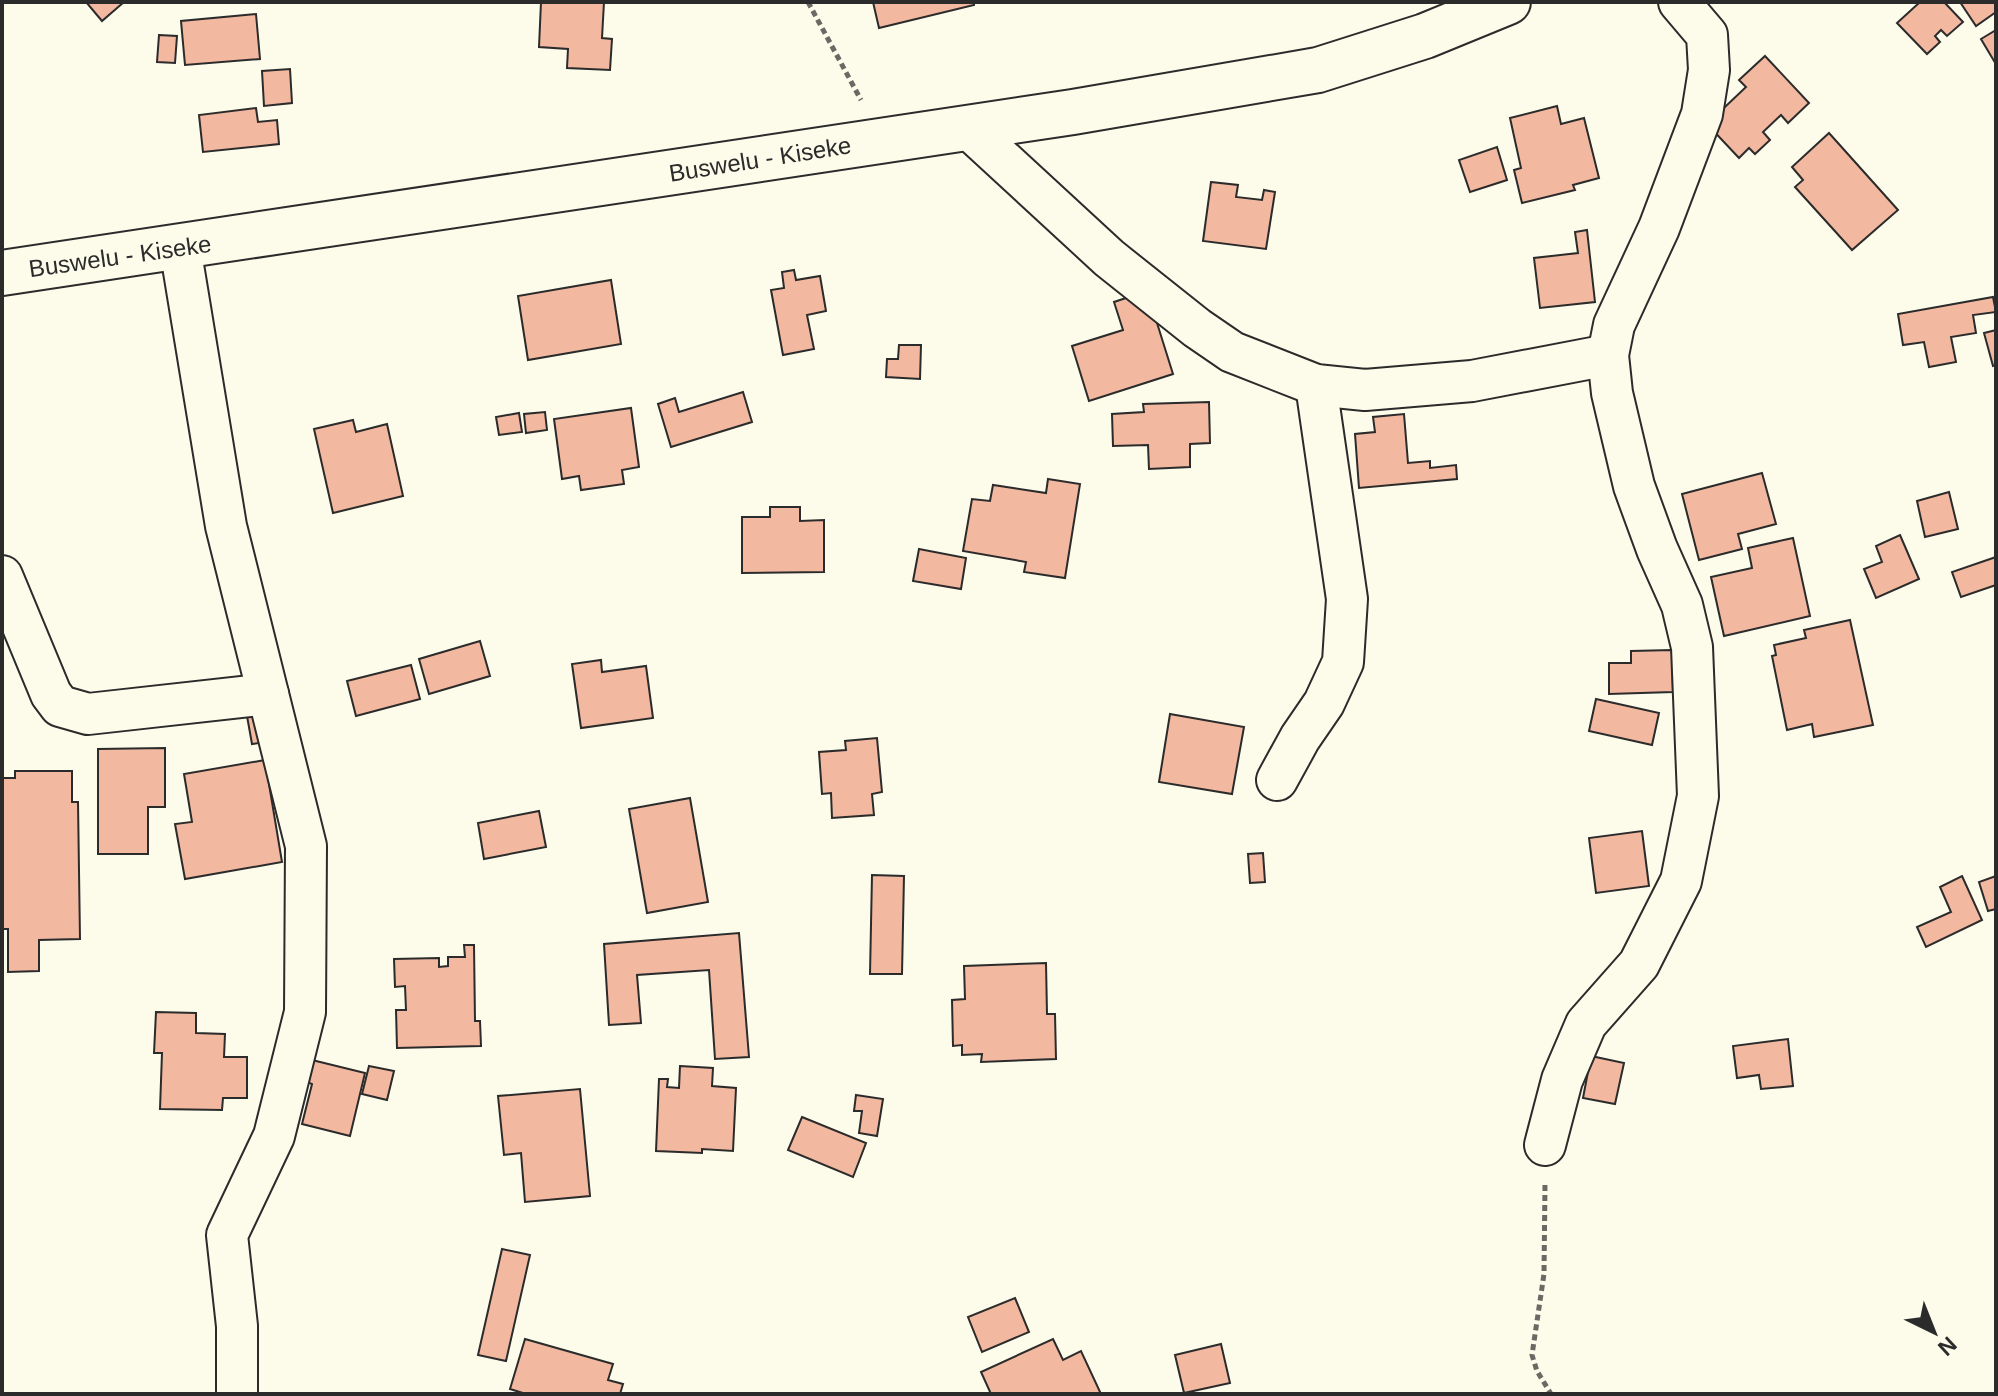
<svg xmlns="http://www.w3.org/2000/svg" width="1998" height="1396" font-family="Arial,sans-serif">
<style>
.building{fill:#f2b8a0;stroke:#2b2b2b;stroke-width:2}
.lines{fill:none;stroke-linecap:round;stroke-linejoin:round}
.minor-casing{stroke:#2b2b2b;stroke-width:44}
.secondary-casing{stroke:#2b2b2b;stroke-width:48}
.path{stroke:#6a6964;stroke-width:5;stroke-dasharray:6 4;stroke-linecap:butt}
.minor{stroke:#fdfbea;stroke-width:40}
.secondary{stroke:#fdfbea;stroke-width:44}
.labels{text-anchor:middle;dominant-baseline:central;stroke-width:6;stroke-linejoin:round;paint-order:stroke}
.street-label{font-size:24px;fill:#2b2b2b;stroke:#fdfbea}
</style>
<rect width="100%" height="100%" fill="#fdfbea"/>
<!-- building -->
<g class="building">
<path d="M 86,2 L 124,2 L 102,21 Z"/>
<path d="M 541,2 L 604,2 L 602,38 L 612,39 L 610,70 L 567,68 L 568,49 L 539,47 Z"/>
<path d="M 873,2 L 974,2 L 974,5 L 879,28 Z"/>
<path d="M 1920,2 L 1944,2 L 1963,22 L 1947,36 L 1941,30 L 1935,36 L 1940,42 L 1927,54 L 1897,23 Z"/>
<path d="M 1960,2 L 1996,2 L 1996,12 L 1976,26 Z"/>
<path d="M 256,14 L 260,59 L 185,65 L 181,21 Z"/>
<path d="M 1996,30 L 1996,59 L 1994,61 L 1981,39 Z"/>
<path d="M 159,35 L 177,36 L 175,63 L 157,62 Z"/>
<path d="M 1765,56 L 1809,103 L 1788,123 L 1781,115 L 1763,132 L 1770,140 L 1755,154 L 1749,148 L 1739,158 L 1707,124 L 1746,87 L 1739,80 Z"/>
<path d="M 290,69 L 292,103 L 264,106 L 262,71 Z"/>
<path d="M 1557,106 L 1561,124 L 1584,118 L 1599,178 L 1573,185 L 1575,190 L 1522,203 L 1514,170 L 1521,168 L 1510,118 Z"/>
<path d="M 256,108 L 258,122 L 277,120 L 279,144 L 203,152 L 199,115 Z"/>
<path d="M 1829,133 L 1898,210 L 1852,250 L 1795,187 L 1803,180 L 1792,167 Z"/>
<path d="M 1497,147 L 1507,180 L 1470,192 L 1459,160 Z"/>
<path d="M 1211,182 L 1238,185 L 1236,197 L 1262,200 L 1264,190 L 1275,192 L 1266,249 L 1203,241 Z"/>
<path d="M 1587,230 L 1595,302 L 1540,308 L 1534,258 L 1578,253 L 1575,232 Z"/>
<path d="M 794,270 L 796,280 L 820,276 L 826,311 L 807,315 L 814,349 L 783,355 L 771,290 L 784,288 L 782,272 Z"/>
<path d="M 611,280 L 621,344 L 528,360 L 518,296 Z"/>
<path d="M 1147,291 L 1173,374 L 1089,401 L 1072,346 L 1123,330 L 1114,302 Z"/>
<path d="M 1993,297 L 1996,312 L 1973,315 L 1976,333 L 1951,337 L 1956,362 L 1929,367 L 1924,342 L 1903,345 L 1898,314 Z"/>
<path d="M 1996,330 L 1996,365 L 1993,366 L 1984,333 Z"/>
<path d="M 899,345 L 921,345 L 920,379 L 886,377 L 887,359 L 898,359 Z"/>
<path d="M 743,392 L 752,422 L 671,447 L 658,404 L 675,398 L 679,412 Z"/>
<path d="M 1209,402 L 1210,443 L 1190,444 L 1190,467 L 1149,469 L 1148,445 L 1113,446 L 1112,414 L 1144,412 L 1143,404 Z"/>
<path d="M 631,408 L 639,467 L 622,470 L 624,484 L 581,490 L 579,476 L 562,479 L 554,419 Z"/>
<path d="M 545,412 L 547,430 L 526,433 L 524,414 Z"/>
<path d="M 519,413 L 522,432 L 499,435 L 496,417 Z"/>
<path d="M 1404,414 L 1408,463 L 1430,461 L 1430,468 L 1456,465 L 1457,479 L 1359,488 L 1355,434 L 1375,432 L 1373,417 Z"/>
<path d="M 353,420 L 356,432 L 387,424 L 403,496 L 333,513 L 314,429 Z"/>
<path d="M 1762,473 L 1776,524 L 1738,534 L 1742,549 L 1699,560 L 1682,494 Z"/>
<path d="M 1048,479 L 1080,484 L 1065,578 L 1024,572 L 1026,562 L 963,551 L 972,499 L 990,501 L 993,485 L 1046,493 Z"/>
<path d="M 1949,492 L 1958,529 L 1925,537 L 1917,501 Z"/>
<path d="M 770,507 L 800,507 L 800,521 L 824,520 L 824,572 L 742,573 L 742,517 L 770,517 Z"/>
<path d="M 1900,535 L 1919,579 L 1876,598 L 1864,569 L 1882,562 L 1876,546 Z"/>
<path d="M 1793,538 L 1810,616 L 1724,636 L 1711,577 L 1752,568 L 1748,548 Z"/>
<path d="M 919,549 L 966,558 L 961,589 L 913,581 Z"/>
<path d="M 1996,557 L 1996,585 L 1961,597 L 1952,572 Z"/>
<path d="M 1850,620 L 1873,725 L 1814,737 L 1812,724 L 1787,730 L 1772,656 L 1776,655 L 1774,645 L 1806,638 L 1804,630 Z"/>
<path d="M 480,641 L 490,676 L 429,694 L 419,659 Z"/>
<path d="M 1672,650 L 1673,692 L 1609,694 L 1609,663 L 1631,663 L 1631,651 Z"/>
<path d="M 601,660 L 602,672 L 646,666 L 653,718 L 581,728 L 572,664 Z"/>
<path d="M 411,665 L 420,699 L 356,716 L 347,681 Z"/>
<path d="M 1596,699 L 1659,713 L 1652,745 L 1589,731 Z"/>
<path d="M 268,712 L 273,741 L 252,744 L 247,716 Z"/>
<path d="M 1170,714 L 1244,727 L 1232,794 L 1159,782 Z"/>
<path d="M 877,738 L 882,792 L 872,794 L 874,815 L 832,818 L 831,793 L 822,794 L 819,752 L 846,750 L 845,741 Z"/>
<path d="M 165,748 L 165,807 L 148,807 L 148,854 L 98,854 L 98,749 Z"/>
<path d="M 265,760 L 282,862 L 185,879 L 175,824 L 192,822 L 184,774 Z"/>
<path d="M 15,771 L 72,771 L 72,802 L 78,802 L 80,939 L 39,940 L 39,971 L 8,972 L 8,929 L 2,929 L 3,778 L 15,778 Z"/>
<path d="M 690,798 L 708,902 L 647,913 L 629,809 Z"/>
<path d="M 539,811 L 546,847 L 484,859 L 478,823 Z"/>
<path d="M 1642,831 L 1649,886 L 1596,893 L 1589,838 Z"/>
<path d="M 1263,853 L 1265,882 L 1250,883 L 1248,854 Z"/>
<path d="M 872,875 L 904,876 L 902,974 L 870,974 Z"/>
<path d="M 1962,876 L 1982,920 L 1926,947 L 1917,927 L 1951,912 L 1940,887 Z"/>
<path d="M 1996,876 L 1996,909 L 1988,911 L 1979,882 Z"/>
<path d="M 739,933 L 749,1057 L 715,1059 L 709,970 L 637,975 L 641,1023 L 609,1025 L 604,944 Z"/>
<path d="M 464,945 L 474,945 L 475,1021 L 480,1021 L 481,1046 L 397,1048 L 396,1010 L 406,1010 L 405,986 L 395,987 L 394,959 L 439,958 L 439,967 L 448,966 L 448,957 L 465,957 Z"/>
<path d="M 1046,963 L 1047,1014 L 1055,1014 L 1056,1059 L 981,1062 L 982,1054 L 962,1055 L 962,1045 L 953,1046 L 952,1000 L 965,999 L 964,966 Z"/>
<path d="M 156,1012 L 196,1013 L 196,1033 L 225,1034 L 224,1057 L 247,1057 L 247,1098 L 223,1098 L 222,1110 L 160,1109 L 162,1053 L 154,1053 Z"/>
<path d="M 1788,1039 L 1793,1086 L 1761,1089 L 1759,1075 L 1737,1078 L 1733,1046 Z"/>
<path d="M 1591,1056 L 1624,1063 L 1615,1104 L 1583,1098 Z"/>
<path d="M 312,1060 L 365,1073 L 350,1136 L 302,1124 L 312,1084 L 307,1082 Z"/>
<path d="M 369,1066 L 394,1071 L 387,1100 L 362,1094 Z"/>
<path d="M 680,1066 L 713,1068 L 712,1086 L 736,1088 L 733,1151 L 702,1149 L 702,1153 L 656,1151 L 659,1079 L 668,1079 L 667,1087 L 679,1088 Z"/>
<path d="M 580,1089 L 590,1196 L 525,1202 L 521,1153 L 504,1155 L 498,1096 Z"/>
<path d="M 856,1095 L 883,1099 L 877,1136 L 859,1133 L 862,1111 L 854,1111 Z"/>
<path d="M 802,1117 L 866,1143 L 853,1177 L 788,1150 Z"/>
<path d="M 502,1249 L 530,1255 L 506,1361 L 478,1355 Z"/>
<path d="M 1015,1298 L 1029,1332 L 982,1352 L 968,1317 Z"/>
<path d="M 525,1339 L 613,1364 L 608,1380 L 623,1384 L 620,1394 L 526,1394 L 510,1389 Z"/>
<path d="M 1053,1339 L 1063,1360 L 1081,1351 L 1101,1394 L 991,1394 L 981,1372 Z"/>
<path d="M 1221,1344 L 1230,1383 L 1184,1393 L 1175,1355 Z"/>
</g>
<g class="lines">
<!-- minor casing -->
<g class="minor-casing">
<g id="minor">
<path d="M 968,128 L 1109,258 L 1197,328 L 1232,352 L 1316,385 L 1365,390 L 1472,381 L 1608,355"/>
<path d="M 180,247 L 226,526 L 306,846 L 305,1012 L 274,1136 L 227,1235 L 237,1326 L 237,1394"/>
<path d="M 2,576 L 51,694 L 60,706 L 88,714 L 268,694"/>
<path d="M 1277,780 L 1300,738 L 1324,703 L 1343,662 L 1347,599 L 1316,385"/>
<path d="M 1545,1145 L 1562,1080 L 1586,1024 L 1639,964 L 1681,881 L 1698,796 L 1692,647 L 1682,605 L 1657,549 L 1634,486 L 1612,393 L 1608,355 L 1614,325 L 1659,228 L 1702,114 L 1709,70 L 1707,35 L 1679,2"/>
</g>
</g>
<!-- secondary casing -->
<g class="secondary-casing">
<path id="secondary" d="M 2,273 L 1073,112 L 1318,70 L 1425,36 L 1508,2"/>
</g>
<!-- path -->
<g class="path">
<path d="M 808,2 L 861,100"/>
<path d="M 1545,1185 L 1544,1274 L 1532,1355 L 1537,1371 L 1551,1394"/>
</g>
<!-- minor -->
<use href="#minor" class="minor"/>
<!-- secondary -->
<use href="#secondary" class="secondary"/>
</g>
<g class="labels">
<!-- street labels -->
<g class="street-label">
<text transform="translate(760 159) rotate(-9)">Buswelu - Kiseke</text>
<text transform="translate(120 256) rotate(-8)">Buswelu - Kiseke</text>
</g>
</g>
<!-- border -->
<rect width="1998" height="1396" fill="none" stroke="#2b2b2b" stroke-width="8"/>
<!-- north arrow -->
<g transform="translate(1934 1332) rotate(137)" stroke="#fdfbea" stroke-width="6" paint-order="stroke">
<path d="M0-6L14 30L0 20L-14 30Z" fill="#2b2b2b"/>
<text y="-12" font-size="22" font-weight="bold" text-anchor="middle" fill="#2b2b2b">N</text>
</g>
</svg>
